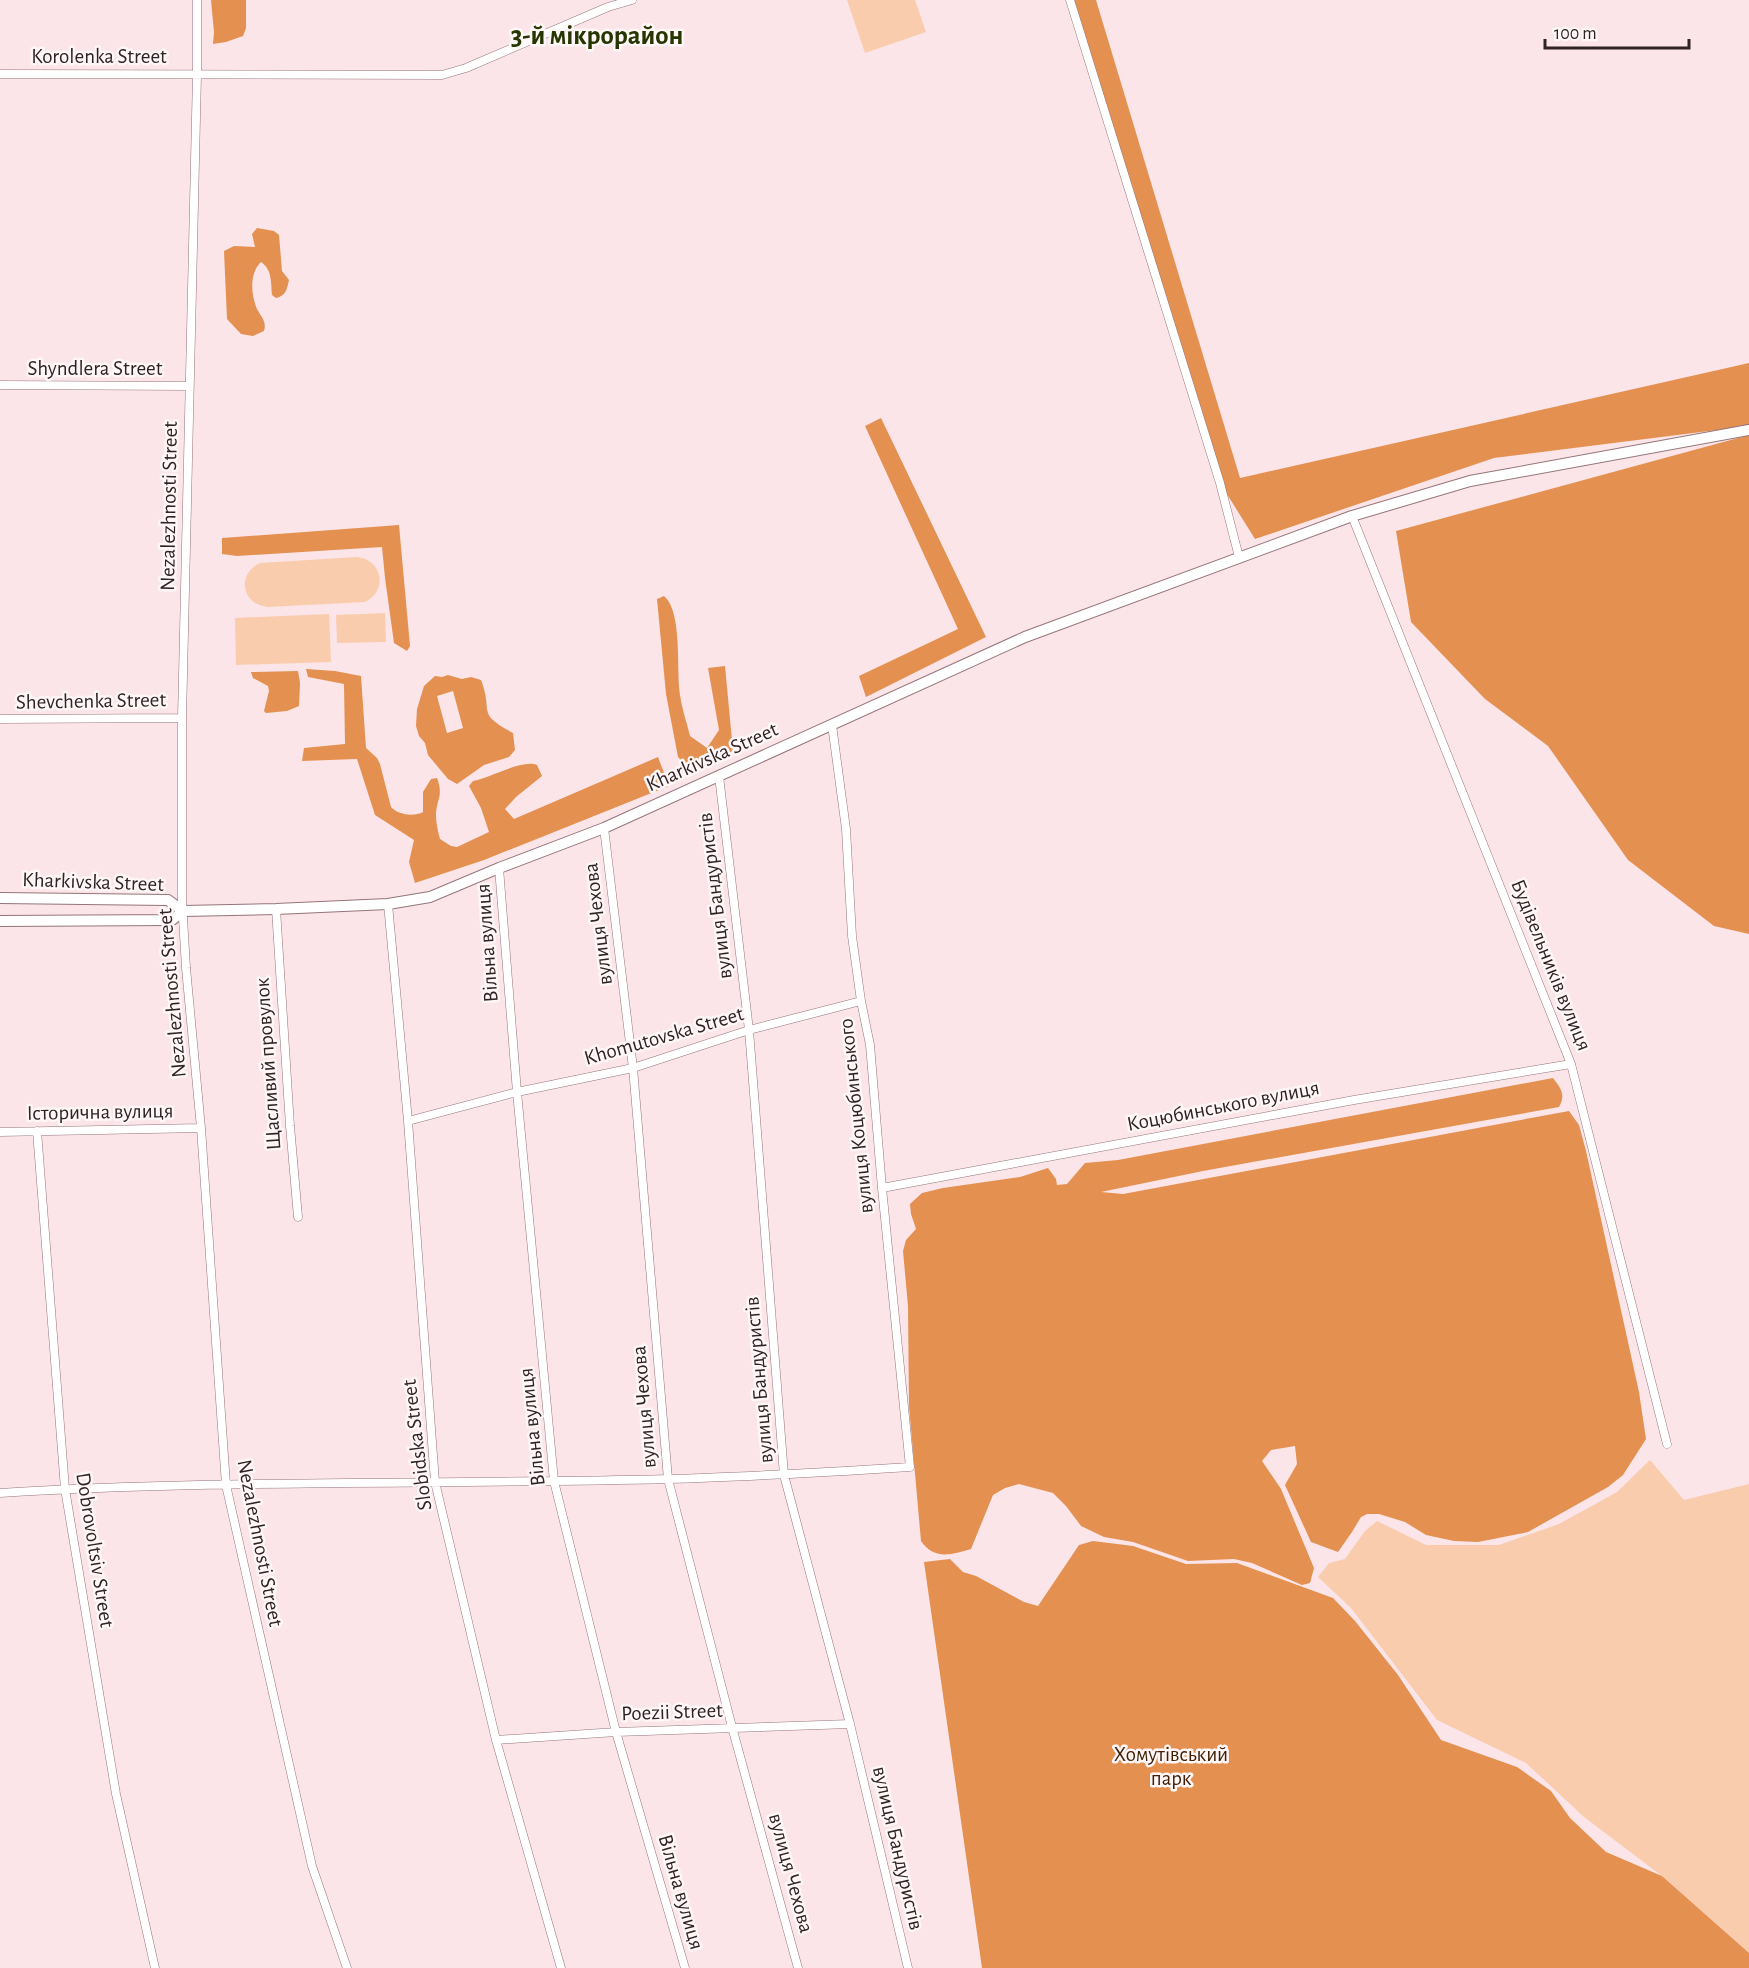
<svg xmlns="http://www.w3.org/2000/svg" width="1749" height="1968" viewBox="0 0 1749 1968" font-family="'Alegreya Sans',sans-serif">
<rect width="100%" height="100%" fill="#fbe5e8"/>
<!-- green -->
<path fill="#f9ccae" d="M847,0H915L926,32L865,53Z
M357,557C383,560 388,591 365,602L268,607C242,605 236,574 260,563Z
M385,613L386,642L337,643L336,615Z
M329,614L331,662L236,665L235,618Z
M1650,1460L1684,1500L1749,1484V1953L1662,1876L1584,1817L1526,1763L1437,1720L1351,1608L1318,1577L1329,1563L1345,1559L1365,1531L1377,1521L1426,1545H1499L1559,1524L1617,1492Z"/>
<!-- forest -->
<path fill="#e49051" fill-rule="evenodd" d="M211,0H246V28L243,36L226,42L213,44L214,32Z
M1070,0H1096L1240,478L1749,363V426L1494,458L1255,539L1220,483Z
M257,228L274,231L279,235L282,271L289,280C287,289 286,296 276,298L272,295C271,283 272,269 261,262C249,273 251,295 257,309C261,317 267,321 264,331L253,336L241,334L227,319L224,251L234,246L255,247L252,234Z
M881,418L986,637L866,697L859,676L958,629L865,426Z
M1749,435V934L1714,926L1628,860L1548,746L1485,699L1411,622L1396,531Z
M399,525L410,646L407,651L394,643L385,578L382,547L237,556L222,554V538Z
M664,596C683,612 676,671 680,695C682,709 687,723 690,736L707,748L719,730L708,668L725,666L733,751L689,769L678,757L666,694L657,599Z
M306,669L335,671L361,676L366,748L377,758L380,764L391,807C398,815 414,817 423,812V792L431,779L437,778C444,797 436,799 436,816C436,823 438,832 440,839L451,846L457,847L489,832L481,808L469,786L473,781C490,778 522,759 537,765L542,776L516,797L505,809L514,819L658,757L669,786L484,860L415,883L409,862L414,840L375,815L357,759L302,761L304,748L345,744L344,684L308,677Z
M298,671L300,683L299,706L287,711L266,713L264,711L269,691L268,686L253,678L251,672Z
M448,675L462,679L471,677L481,680C494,714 475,712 513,733L515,750L509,757L484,765L457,784L448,779L428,755L425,743L419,736L416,726L417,709L424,686L435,676L442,677ZM453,691L463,728L447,733L437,696Z
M1553,1078C1561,1089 1566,1094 1559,1107L1203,1171L1101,1192L1123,1194L1569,1111L1579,1125L1586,1151L1639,1392L1646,1439L1623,1475L1608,1487L1528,1532L1478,1542L1454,1541L1426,1535L1405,1522L1379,1514H1367L1361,1517L1352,1532L1338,1552L1311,1542L1285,1485L1297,1464L1295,1446L1271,1450L1262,1461L1281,1489L1314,1568L1310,1583L1302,1585L1252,1563L1234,1559L1188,1561L1133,1542L1104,1537L1081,1526L1066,1506L1053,1493L1019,1484L1005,1488L993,1495L971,1549C951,1555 934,1560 921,1541L909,1406L908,1306L903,1251L906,1240L916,1229L911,1214L910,1204L922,1193L943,1188L1020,1177L1048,1168L1056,1179L1057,1185L1067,1184L1085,1163L1118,1160Z
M1093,1541L1133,1546L1186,1564L1237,1563L1333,1598L1355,1621L1398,1675L1441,1740L1517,1767L1551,1791L1570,1818L1606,1852L1662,1876L1749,1953V1968H982L924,1562L950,1559L963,1572L976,1576L1024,1602L1038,1606L1079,1545Z"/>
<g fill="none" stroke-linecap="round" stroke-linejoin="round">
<!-- minor casing -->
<g stroke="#95757a" stroke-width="9">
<path id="minor" d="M197,0V75L182,718V901L186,968L201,1128L226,1485L312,1866L347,1968
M1070,0L1220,483L1239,557
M0,74L442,75L466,68L608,7L632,0
M0,385L189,386
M1352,516L1571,1064L1667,1444
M0,719L182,718
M719,776L749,1030L784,1475L850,1724L908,1968
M604,828L633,1068L668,1479L732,1727L798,1968
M499,868L517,1092L554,1481L616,1732L685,1968
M388,904L408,1121L435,1482L496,1740L561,1968
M276,909L290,1126L298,1217
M408,1121L517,1092L633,1068L749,1030L861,1001
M37,1131L65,1489L116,1794L155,1968
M0,1132L201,1128
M882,1188L1354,1100L1571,1064
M0,1493C222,1479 446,1485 668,1479C749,1477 830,1472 910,1467L882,1188L870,1045L861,1001L852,936L846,829L832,725
M496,1740L616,1732L850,1724"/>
</g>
<!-- tertiary casing -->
<g stroke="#95757a" stroke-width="12">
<path id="tertiary" d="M0,898L168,900L183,911L276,909L388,904L430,897L499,868L604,828L1025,637L1352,516L1470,481L1749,430
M0,921L172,920L183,911"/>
</g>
<!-- minor -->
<use href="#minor" stroke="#fff" stroke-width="8"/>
<!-- tertiary -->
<use href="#tertiary" stroke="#fff" stroke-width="10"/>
</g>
<g text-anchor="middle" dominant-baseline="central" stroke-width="5" stroke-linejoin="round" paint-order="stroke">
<!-- street labels -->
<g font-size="21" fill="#302325" stroke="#fef6f7">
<text x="99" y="56">Korolenka Street</text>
<text x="95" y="368">Shyndlera Street</text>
<text transform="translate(169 506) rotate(-89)">Nezalezhnosti Street</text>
<text transform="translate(91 701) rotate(-1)">Shevchenka Street</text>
<text transform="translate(712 757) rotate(-24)">Kharkivska Street</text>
<text transform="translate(93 882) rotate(2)">Kharkivska Street</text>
<text transform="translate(715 896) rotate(-97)">вулиця Бандуристів</text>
<text transform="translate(598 924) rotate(-97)">вулиця Чехова</text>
<text transform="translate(487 943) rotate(-94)">Вільна вулиця</text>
<text transform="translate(1551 965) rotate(68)">Будівельників вулиця</text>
<text transform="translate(172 993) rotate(-95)">Nezalezhnosti Street</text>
<text transform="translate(664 1036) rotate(-16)">Khomutovska Street</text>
<text transform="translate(268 1064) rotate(-94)">Щасливий провулок</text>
<text transform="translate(1223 1106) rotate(-11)">Коцюбинського вулиця</text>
<text transform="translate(100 1112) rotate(-1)">Історична вулиця</text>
<text transform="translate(856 1116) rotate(-96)">вулиця Коцюбинського</text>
<text transform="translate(759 1380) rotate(-95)">вулиця Бандуристів</text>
<text transform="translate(644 1407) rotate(-95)">вулиця Чехова</text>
<text transform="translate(532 1427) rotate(-96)">Вільна вулиця</text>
<text transform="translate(417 1445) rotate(-97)">Slobidska Street</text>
<text transform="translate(260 1543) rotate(79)">Nezalezhnosti Street</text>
<text transform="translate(95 1550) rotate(81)">Dobrovoltsiv Street</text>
<text transform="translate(672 1712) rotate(-2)">Poezii Street</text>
<text transform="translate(898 1848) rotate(77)">вулиця Бандуристів</text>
<text transform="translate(791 1873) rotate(75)">вулиця Чехова</text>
<text transform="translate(681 1892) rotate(74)">Вільна вулиця</text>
</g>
<!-- park labels -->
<g font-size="21" fill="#401f04" stroke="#fef6f7">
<text x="1171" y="1754">Хомутівський<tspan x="1171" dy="24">парк</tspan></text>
</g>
<!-- district labels -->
<g font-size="27" font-weight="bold" fill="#263600" stroke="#fef6f7">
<text x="597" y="35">3-й мікрорайон</text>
</g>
</g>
<!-- scale -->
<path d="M1545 39v9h144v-9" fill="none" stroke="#302325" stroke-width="3"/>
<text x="1554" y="39" font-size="18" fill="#302325" stroke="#fef6f7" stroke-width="4.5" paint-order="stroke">100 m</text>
</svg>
